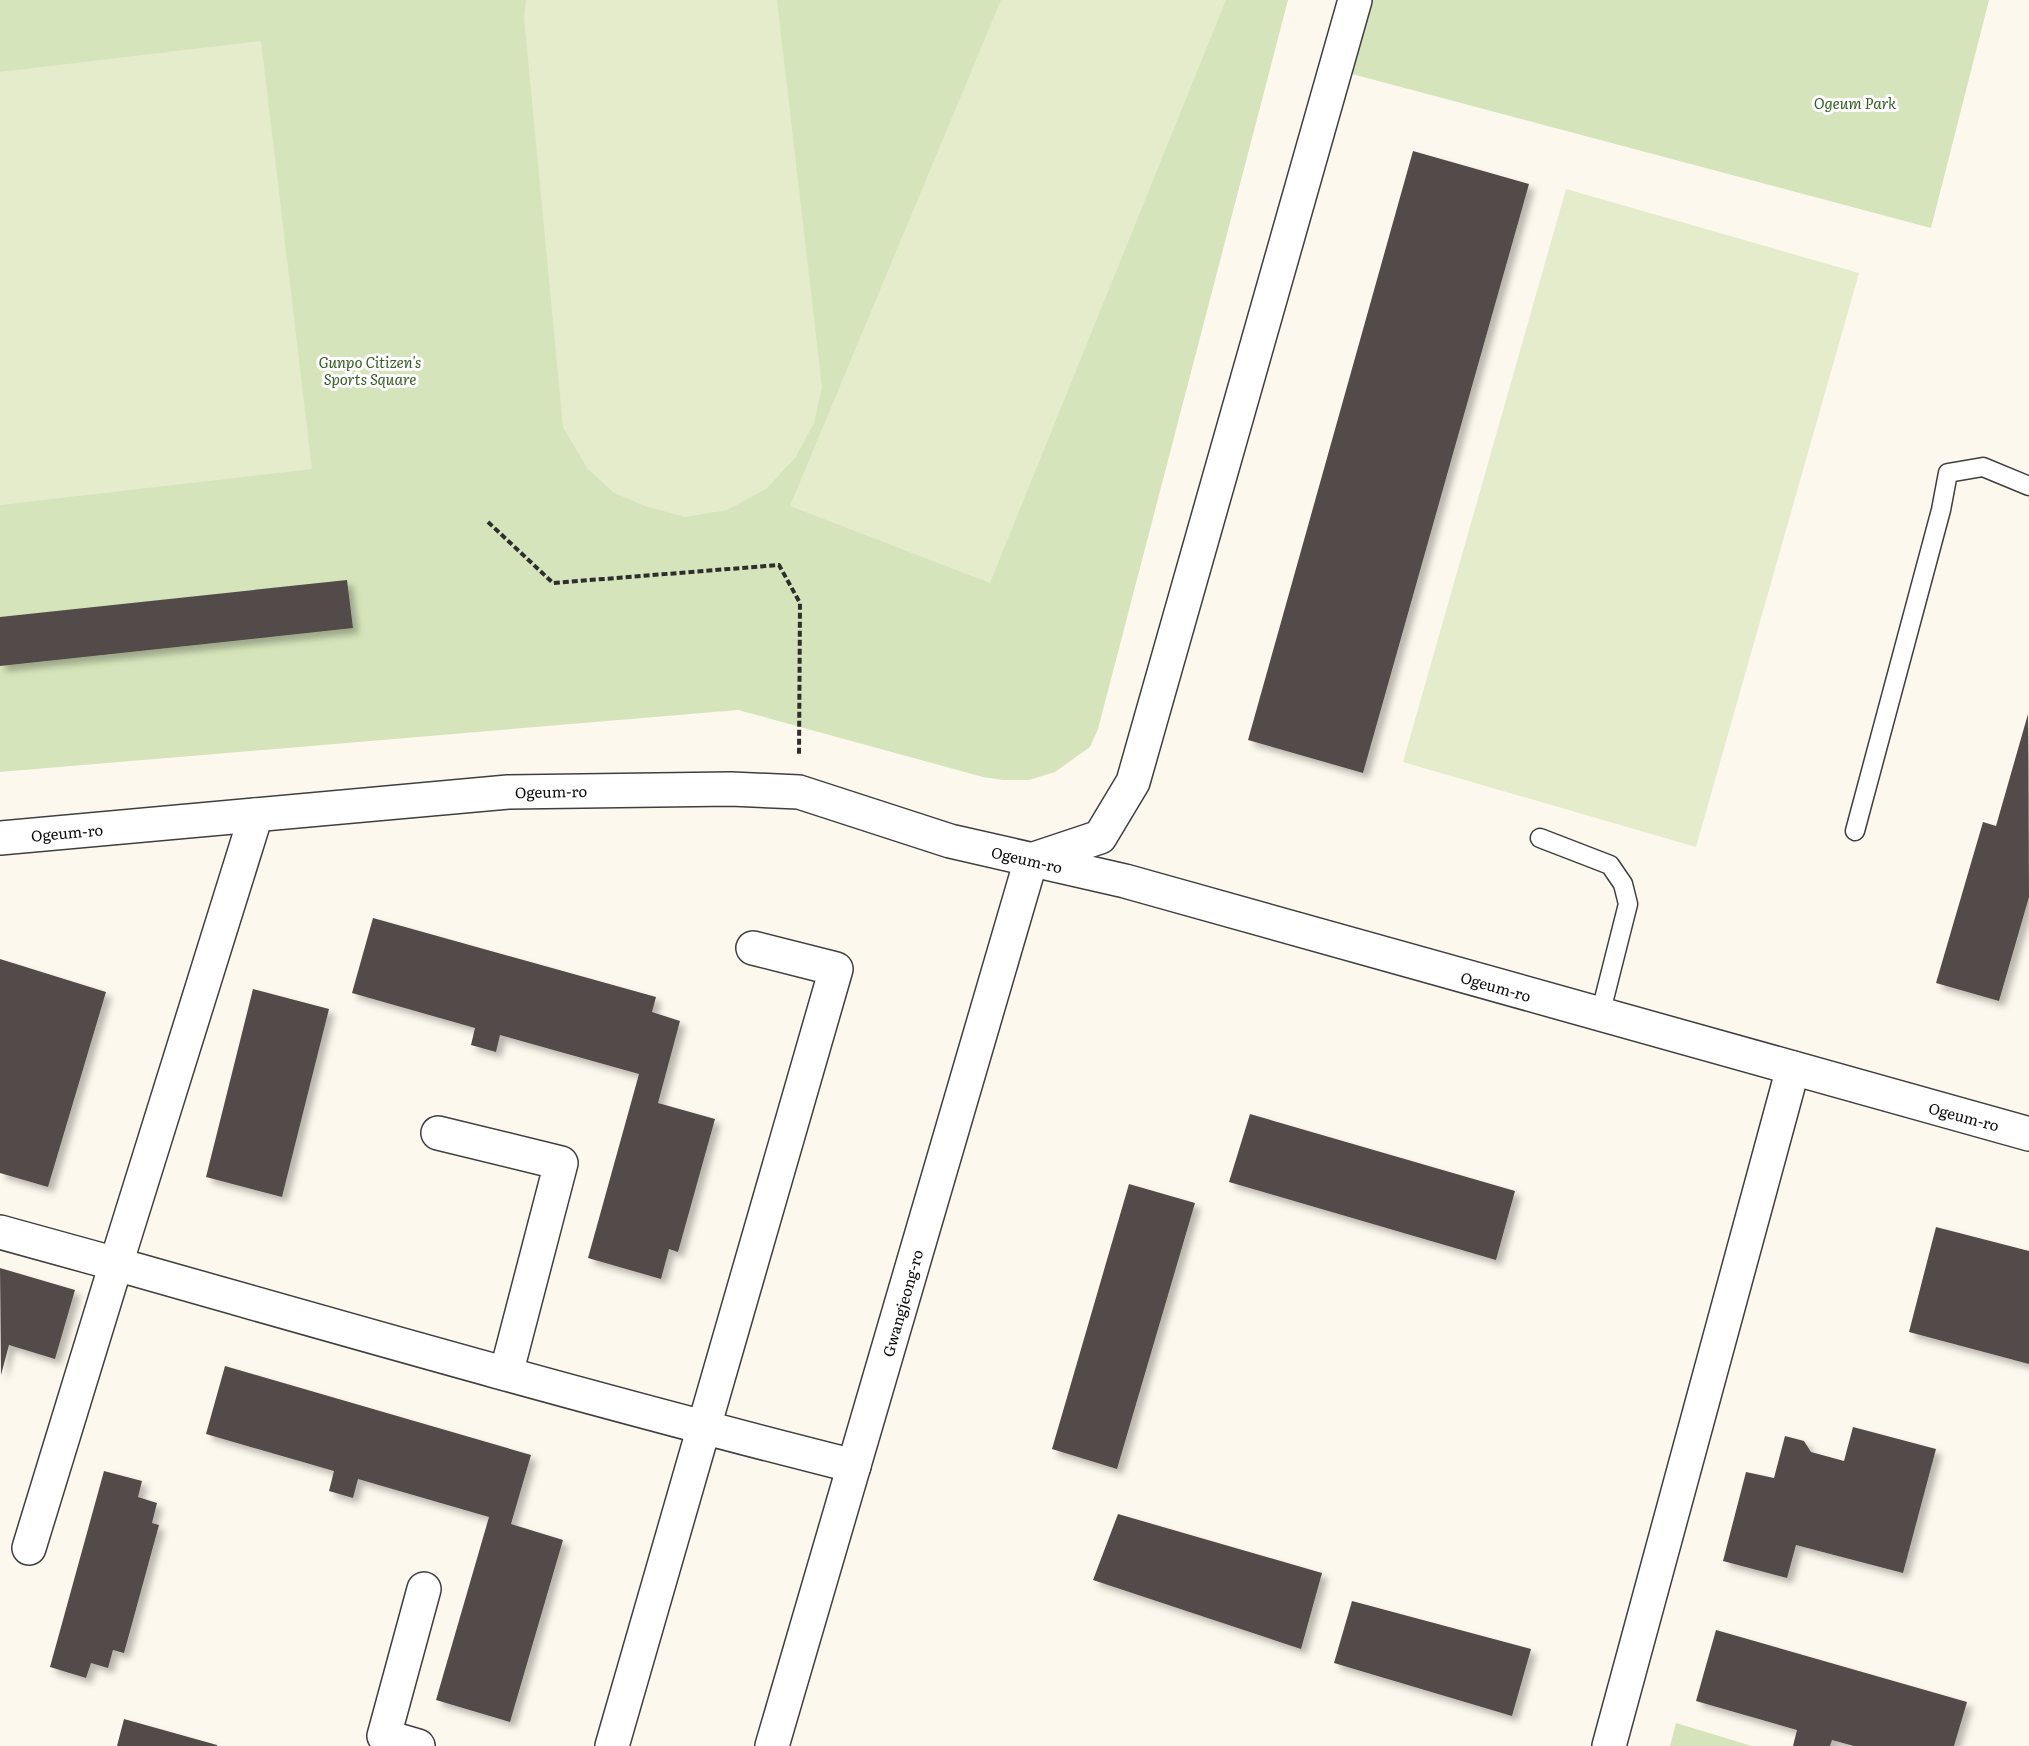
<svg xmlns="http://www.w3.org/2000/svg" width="2029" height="1746" viewBox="0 0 2029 1746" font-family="Literata,serif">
<defs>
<filter id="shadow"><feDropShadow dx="5.5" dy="5.5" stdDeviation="3" flood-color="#0004"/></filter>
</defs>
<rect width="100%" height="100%" fill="#fdf8ed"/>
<!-- green -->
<path fill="#d5e4ba" d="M0,0H1288L1098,729L1090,747L1055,772L1029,780H1003L983,777L738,710L0,772Z
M1369,0H1989L1931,228L1352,74Z
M1676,1723L1752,1746H1670Z"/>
<!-- pitch -->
<path fill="#e5eccb" d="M526,0H777L822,387L814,423L795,458L766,489L727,510L685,517L645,506L614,493L587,468L563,427L524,17Z
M1001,0H1226L990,583L790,506Z
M261,41L312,469L0,505V72Z
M1566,189L1859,273L1696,847L1403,762Z"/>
<!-- building -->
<path fill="#534c49" filter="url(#shadow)" d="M1413,151L1529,184L1363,773L1248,740Z
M347,580L353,628L0,666V617Z
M2028,714L2029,897L1999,1001L1936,983L1983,822L1996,826Z
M373,918L656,997L652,1012L680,1021L658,1103L715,1119L678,1252L669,1249L661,1279L588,1258L639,1074L500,1035L496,1052L471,1045L475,1028L352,993Z
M0,959L106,992L48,1187L0,1173Z
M253,989L329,1009L282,1197L206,1177Z
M1250,1114L1515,1191L1496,1260L1229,1182Z
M1129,1184L1195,1203L1117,1469L1052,1449Z
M1936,1227L2029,1251V1364L1909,1332Z
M0,1268L75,1290L55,1359L9,1345L1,1375Z
M225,1366L531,1455L511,1524L563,1540L510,1722L436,1700L489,1517L358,1479L353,1498L329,1491L334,1471L206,1434Z
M1853,1427L1936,1449L1903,1573L1796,1545L1787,1578L1723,1561L1746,1472L1774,1478L1785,1436L1804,1441L1811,1452L1844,1461Z
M104,1471L142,1481L138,1497L157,1503L152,1523L159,1525L124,1653L113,1650L108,1668L91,1663L86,1678L50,1667Z
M1118,1514L1322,1573L1301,1649L1093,1580Z
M1352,1601L1531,1649L1512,1716L1334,1663Z
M1716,1630L1967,1702L1954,1746H1854L1832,1740L1830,1746H1793L1797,1730L1696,1701Z
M124,1719L217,1745V1746H117Z"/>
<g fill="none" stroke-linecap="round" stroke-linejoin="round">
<!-- service casing -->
<g stroke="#3f3f3f" stroke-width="21">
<path id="service" d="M1855,831L1941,510L1948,473L1983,467L2029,486
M1540,838L1610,865L1623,884L1628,904L1600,1015"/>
</g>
<!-- minor casing -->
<g stroke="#3f3f3f" stroke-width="36">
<path id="minor" d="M256,815L116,1264C362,1334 607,1404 854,1466
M1031,860L1100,837L1133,782L1355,0
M438,1133L561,1163L506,1374
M0,1232L116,1264L29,1548
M418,1746L384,1736L424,1589
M612,1746L836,969L753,948
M1609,1746L1793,1068"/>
</g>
<!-- tertiary casing -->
<g stroke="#3f3f3f" stroke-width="36">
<path id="tertiary" d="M0,838L508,792L731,789L799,792L950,841L1125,881L2029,1134
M772,1746L1031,860"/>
</g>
<!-- path -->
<path stroke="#2e2e2e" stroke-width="4" stroke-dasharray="6 3" stroke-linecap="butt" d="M488,522L553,583L779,565L800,603L799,755"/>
<!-- service -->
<use href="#service" stroke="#fff" stroke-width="18"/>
<!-- minor -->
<use href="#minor" stroke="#fff" stroke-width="33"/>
<!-- tertiary -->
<use href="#tertiary" stroke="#fff" stroke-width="33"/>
</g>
<g text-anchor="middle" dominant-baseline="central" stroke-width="6" stroke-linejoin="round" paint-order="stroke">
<!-- park labels -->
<g font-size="15" font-style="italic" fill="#365d23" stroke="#fff">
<text x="1855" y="102">Ogeum Park</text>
<text x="370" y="361">Gunpo Citizen's<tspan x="370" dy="17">Sports Square</tspan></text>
</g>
<!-- street labels -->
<g font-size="15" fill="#0c0c0c" stroke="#fff">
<text transform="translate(551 791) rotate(-1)">Ogeum-ro</text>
<text transform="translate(67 832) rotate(-5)">Ogeum-ro</text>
<text transform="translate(1027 859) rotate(13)">Ogeum-ro</text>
<text transform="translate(1496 986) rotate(16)">Ogeum-ro</text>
<text transform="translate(1964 1116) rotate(15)">Ogeum-ro</text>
<text transform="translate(902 1303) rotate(-74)">Gwangjeong-ro</text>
</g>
</g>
</svg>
